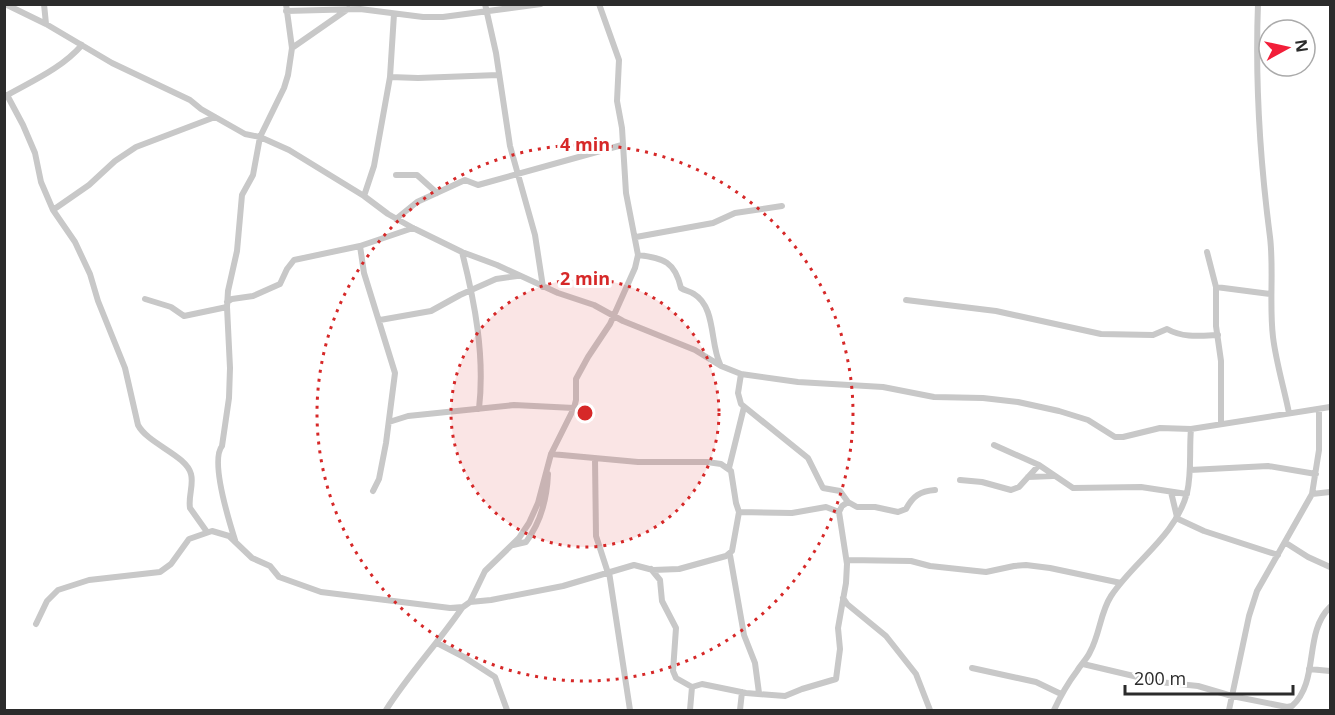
<svg xmlns="http://www.w3.org/2000/svg" width="1335" height="715" viewBox="0 0 1335 715" font-family="'Open Sans',sans-serif">
<rect width="100%" height="100%" fill="#fff"/>
<g fill="none" stroke-linecap="round" stroke-linejoin="round">
<!-- minor -->
<path stroke="#c8c8c8" stroke-width="6" d="M5,4L46,24L112,63L190,100L201,109L245,134L260,137L289,150L364,196L388,214L413,228L462,252L497,265L558,293L594,305L623,321L695,350L721,366L741,374L798,382L883,387L934,397L983,398L1018,402L1059,411L1088,420L1115,437H1123L1160,428L1191,429L1330,407
M44,4L46,24
M485,4L496,53L510,146L535,235L543,287
M1258,4C1255,82 1260,160 1270,237C1274,270 1269,304 1273,337C1276,362 1284,388 1289,413
M286,11L360,9L423,17H443L541,4
M292,48L348,9
M390,77L418,78L498,75
M7,95L23,125L35,153L41,182L53,210L75,242L90,274L98,301L125,368L138,425C148,444 186,455 191,474C194,485 188,496 190,508L207,532
M4,97C32,81 61,69 82,45
M396,175H417L437,193
M364,196L374,166L390,77L394,14
M53,210L89,185L115,161L136,147L215,117
M396,219L417,202L465,180L478,185L622,145
M636,237L713,223L735,213L782,206
M360,246L364,273L395,373L386,443L379,479L373,491
M462,252C475,303 485,356 479,409
M1207,252L1216,287V326L1221,361V424
M638,255C664,258 675,262 681,288C685,291 690,291 694,294C716,307 710,344 720,364
M1216,287L1270,294
M145,299L171,307L184,316L227,307
M906,300L996,311L1101,334L1153,335L1167,329C1183,338 1199,336 1218,335
M227,302L232,299L253,296L280,284L287,269L294,260L360,246L413,228
M380,320L431,311L460,295L496,279L517,276
M741,374L738,393L741,404L808,458L823,488L840,491L848,502L857,507H875L898,512L906,509C913,496 920,491 935,490
M389,422L408,416L514,405L574,408
M994,445L1039,465L1073,488L1141,487L1187,494
M551,454L638,462H707L721,464L731,471L736,503L739,512L792,513L826,507L839,512
M595,459L596,536L608,573
M729,468L744,407
M1190,470L1268,466L1316,474
M1028,477L1053,476
M960,480L982,482L1011,490L1019,487L1039,465
M1171,492L1177,517
M1312,494L1330,492
M1176,518L1204,531L1278,555
M235,540C229,521 210,461 222,446L229,398L230,368L227,307L228,291L237,251L242,195L253,175L260,137L284,88L288,75L292,48L286,4
M1286,543L1308,557L1330,567
M513,545L526,542C541,522 547,498 548,474
M730,555L744,635L755,663L759,693
M847,560L911,561L930,566L986,572L1014,566L1026,565L1050,568L1121,583
M651,569L660,580L662,601L676,628L673,671L676,678L692,687L690,710
M609,572L630,710
M843,598L847,604L886,636L916,674L930,710
M470,602L491,600L563,586L634,565L653,570L679,569L726,556L732,551L739,512
M36,624L47,601L58,590L89,580L160,572L171,564L189,539L212,531L229,536L252,558L270,566L279,577L321,592L450,608L463,607L470,602L485,571L519,538L529,523L538,503L551,454L574,408L576,400V379L588,357L610,324L635,268L638,255L626,193L622,128L617,101L619,60L599,4
M437,643L464,657L495,677L507,710
M1083,664L1159,682L1198,686L1232,696L1287,707L1292,706C1320,681 1303,633 1330,607
M972,668L1036,682L1061,694
M1309,669L1330,671
M692,687L702,684L746,693L785,696L802,689L836,679L840,649L838,628L846,583L847,564L839,512L842,506L848,502
M386,710C409,674 438,643 462,608
M740,710L742,692
M1054,710C1060,697 1068,683 1077,671C1081,664 1087,659 1090,652C1100,634 1100,613 1111,596C1135,560 1175,537 1187,493C1192,472 1189,450 1191,429
M1229,710L1249,616L1257,591L1312,494L1319,450V409"/>
</g>
<!-- distance rings -->
<circle cx="585" cy="413" r="134" fill="#d62828" fill-opacity=".12"/>
<g fill="none" stroke="#d62828" stroke-width="3" stroke-dasharray="3 6">
<circle cx="585" cy="413" r="134"/>
<circle cx="585" cy="413" r="268"/>
</g>
<circle cx="585" cy="413" r="9" fill="#d62828" stroke="#fff" stroke-width="3"/>
<g font-size="18" text-anchor="middle" font-weight="bold" fill="#d62828" stroke="#fff" stroke-width="6" stroke-linejoin="round" paint-order="stroke">
<text x="585" y="151">4 min</text>
<text x="585" y="285">2 min</text>
</g>
<!-- border -->
<rect width="1335" height="715" fill="none" stroke="#2b2b2b" stroke-width="12"/>
<!-- north arrow -->
<g transform="translate(1287 48) rotate(82)"><circle r="28" fill="#ffffff" stroke="#aaaaaa" stroke-width="1.5"/>
<path d="M0-4.5L10 22L0 15L-10 22Z" fill="#f21e39"/>
<text y="-9" font-size="16" font-weight="bold" text-anchor="middle" fill="#2b2b2b">N</text>
</g>
<!-- scale -->
<path d="M1125 685v9h168v-9" fill="none" stroke="#2b2b2b" stroke-width="3"/>
<text x="1134" y="685" font-size="18" fill="#2b2b2b" stroke="#ffffff" stroke-width="4.5" paint-order="stroke">200 m</text>
</svg>
